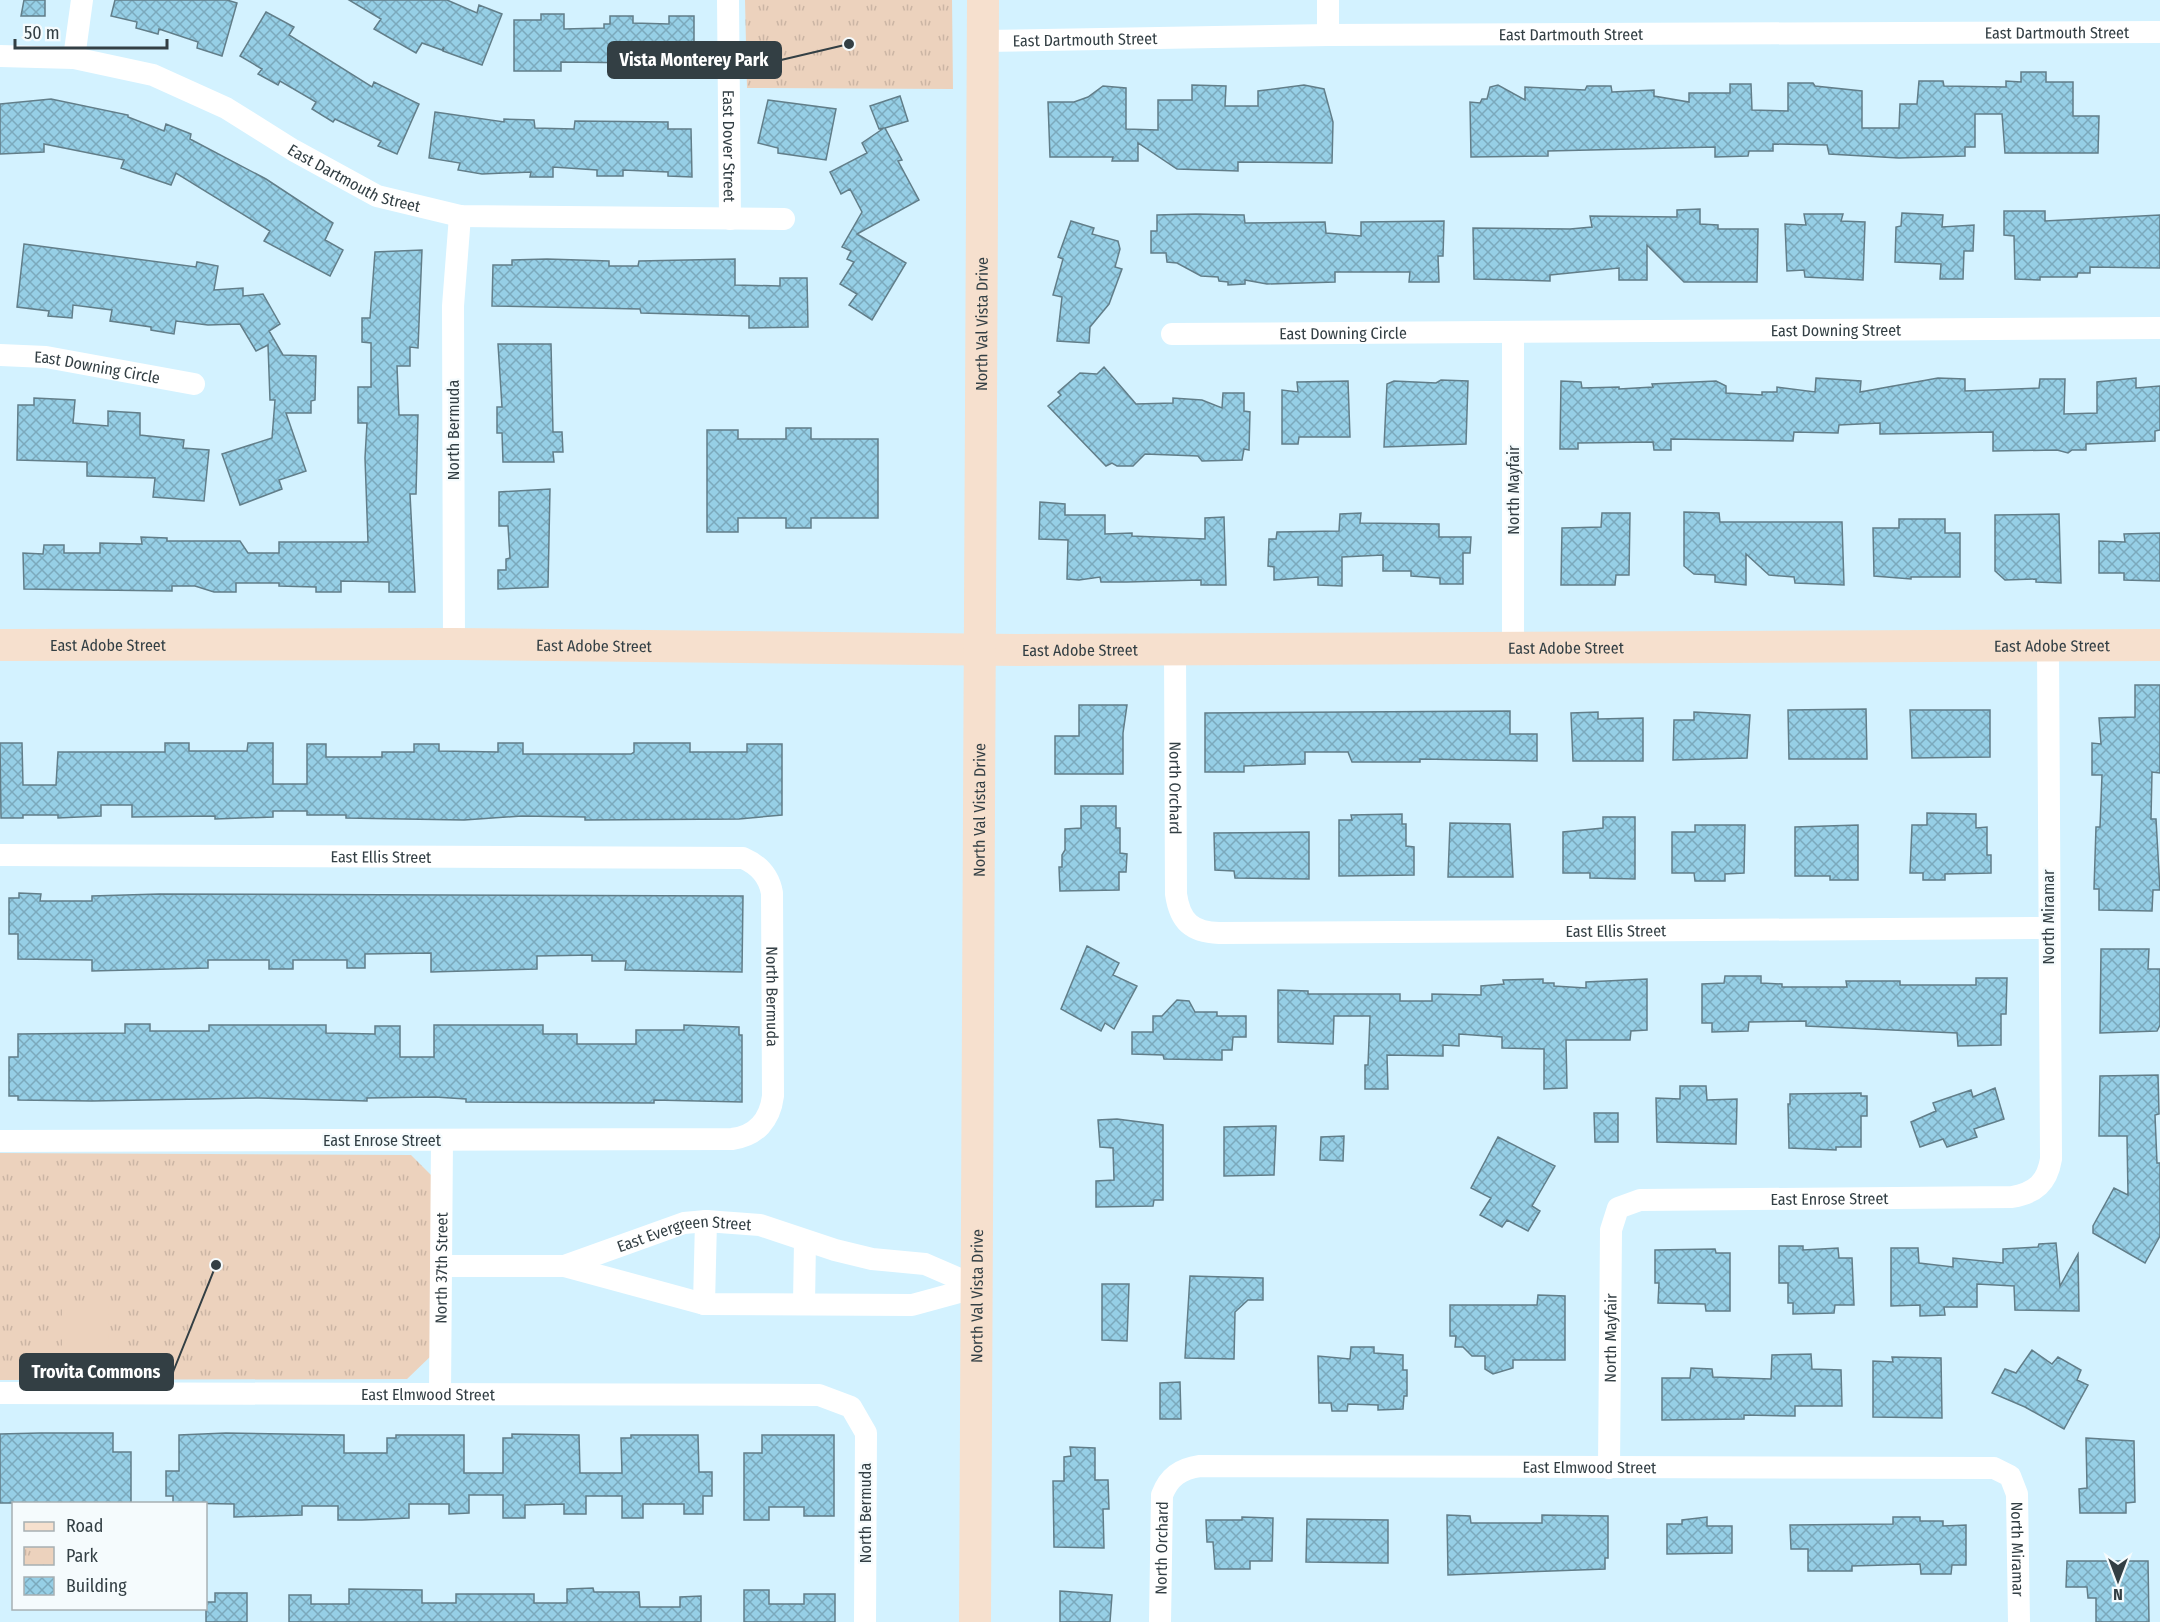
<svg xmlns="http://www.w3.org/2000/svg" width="2160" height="1622" viewBox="0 0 2160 1622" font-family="'Fira Sans Condensed',sans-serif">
<defs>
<pattern id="park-tufts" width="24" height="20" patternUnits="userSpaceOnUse" patternTransform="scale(1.5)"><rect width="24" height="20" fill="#ecd2bd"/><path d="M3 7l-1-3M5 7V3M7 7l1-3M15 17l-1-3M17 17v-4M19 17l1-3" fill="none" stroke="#cbb5a4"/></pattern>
<pattern id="building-cross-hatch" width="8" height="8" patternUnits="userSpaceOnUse" patternTransform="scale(1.5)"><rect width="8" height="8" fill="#96cfe6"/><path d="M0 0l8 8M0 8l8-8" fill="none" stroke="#7ba9bc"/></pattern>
</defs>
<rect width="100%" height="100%" fill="#d3f2ff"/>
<!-- park -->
<path fill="url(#park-tufts)" d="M745,0H952L953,89L747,88Z
M0,1153L411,1155L432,1176L433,1354L407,1379L0,1380Z"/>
<!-- pitch -->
<path fill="#ecd2bd" d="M62,1305H109L108,1349H62Z"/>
<!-- building -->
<path fill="url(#building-cross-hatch)" stroke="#627e89" stroke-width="1.5" d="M24,0H45V16H21Z
M115,0H227L237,3L222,56L197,48L198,42L159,29L158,34L136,28L137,22L111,16Z
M349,0H447L477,13L479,5L502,14L482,65L443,51L444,47L442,50L422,43L416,53L374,29L381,19Z
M266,12L294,27L289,35L372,87L374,82L419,104L397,154L378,146L381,141L335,119L333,122L312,109L316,102L280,81L278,85L258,74L262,69L240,56Z
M541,14H564V29L604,28V24H610V16H633V23L669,24V16H694V68H645V63L561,62V71H514V20H541Z
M2021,72H2046V82H2073V116H2099L2098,153H2005L2002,114H1975V147H1965V156L1899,158L1829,154L1827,145L1773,144V151H1749L1748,156L1715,157V147L1548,151V156L1471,157L1470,102L1480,103L1482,99H1487L1490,87L1498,85L1525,100V87L1585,90L1587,86H1611L1612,92L1654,90V96L1689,102V93H1730V84H1751L1752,110L1788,111V83H1813L1815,86L1862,91V128H1899L1900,104H1917L1919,81H1943L1944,86L2006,87V81L2021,82Z
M1192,85L1226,86L1225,106H1258V91L1304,85L1324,89L1333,122L1332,163L1238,162V171L1177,169L1138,143V161H1112L1113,157H1050L1048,102H1074L1088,97L1103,86L1126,88V129L1158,130V100H1192Z
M900,96L908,121L885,128L902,160L898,161L919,200L857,234L906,263L872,320L849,305L857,294L840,284L854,262L847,259L851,251L842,247L862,212L850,189L841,194L830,172L867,153L862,143L884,128L879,129L870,106Z
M51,99L128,115V117L164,131L166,124L191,134L190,139L266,179L333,223L325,240L343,250L330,276L264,241L270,231L176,173L171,185L121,168L124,160L44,144V152L0,154V104Z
M768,100L836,109L826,160L778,153V148L758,143Z
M435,112L504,122V119L534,120L535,128L574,129L575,121L668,122V129H691L692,177L668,176V172L623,170V176H597V170L553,167V177H530L531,172L482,174L458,170L460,163L429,158Z
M1700,209V224L1718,225V229H1758L1757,282H1684L1647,245V280H1619V268L1550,275V281L1474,279L1473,228L1570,229L1592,227L1590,216L1677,217V210Z
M2004,211H2045V221L2160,215V268L2090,267V273H2078L2077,277H2040V280L2015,279L2014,236L2004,235Z
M1902,213L1943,215L1942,227L1974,225L1973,251H1964L1963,279H1940L1941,264L1895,262L1896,227L1901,226Z
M1196,214L1244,215L1245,223L1325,222L1326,233L1361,236V222L1444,221L1443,256H1438L1439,282H1409L1410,272H1335V282L1267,284L1245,280V284L1228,285V282L1219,281L1218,277L1201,276L1177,263L1167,262L1166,253H1151V231H1157V215Z
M1804,214H1843L1841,221L1865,222L1863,280L1805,277L1804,270L1787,271L1785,224L1806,225Z
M1071,221L1094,228L1092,234L1118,241L1120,249L1115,267L1122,269L1109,304L1090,327L1089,343L1057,341L1062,297L1053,295L1063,259L1058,257Z
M24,244L196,267L197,262L218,266L214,290L243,288V296L263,294L280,324L269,331L283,355L316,356L315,400L311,401V413H286L306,471L279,480L282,489L240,505L222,454L272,438L275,400H270L268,345L256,351L240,324L208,325L176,321L174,334L151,330V327L110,321L112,310L73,305L72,318L48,316L49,311L17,307Z
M422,250L418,348L410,347V366H397L399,415H418L416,494H410L415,592H389V582L341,581V592H316V587L279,586V583H236V592H214L195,586H172V591L24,589L23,553L43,554L44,545H64V553H100V543L142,544L141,537L167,538V541H240L248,553H279V542H368L365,458L367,423H358V387H371V343L362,342V318H370L375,252Z
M547,259L609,261V266H638L639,261L735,259V285L780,286V278H807L808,327L749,328V316L641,313L640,309L492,306L493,265H512V260Z
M498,344H551L553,432H562L563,452H553L554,462H503L502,433H497V407H502Z
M1104,367L1136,404L1173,403V398L1202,400L1222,408L1223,393H1244V411L1250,412L1249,450L1244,449L1242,460L1202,461L1198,456L1145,454L1133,466H1117L1112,463L1106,466L1048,406L1061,395L1058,392L1080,373L1097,374Z
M1816,378L1861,381L1860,392L1938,378L1965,379V391L2039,388L2040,379H2065L2064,414L2097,413V382L2136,378V388L2160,386V430L2155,431V441L2086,444V450H2072L2068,453L2057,450L1993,451V432L1880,434V423L1839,425L1838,433L1794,432L1793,441L1671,439V450H1654L1653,442L1578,443V449H1560L1561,381L1581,382L1582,388L1619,387V389L1653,387L1652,384L1716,381L1726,386V393L1762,395V392H1777V387L1815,392Z
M1441,380L1468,381L1466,444L1384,447L1387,384L1394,381L1436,383Z
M1348,381L1350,437H1299L1298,444H1282V390L1298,392L1297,382Z
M34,398L75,400L73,423L108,426V411L140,413V435L184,440L183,448L209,450L204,501L153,497L155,478L87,476V462L17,460L18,405H34Z
M786,428H811V439H878V518H811V528H786V518H738V532H707V430H738V439H786Z
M550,489L548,587L498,589V570H506V559L510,558L508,526H499V492Z
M1040,502L1065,504V515H1105V534L1132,533V536L1205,539V518L1224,517L1226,585H1201V580L1127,582H1101L1100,577L1079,580L1067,579L1068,540L1039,539Z
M1684,512L1719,513L1720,522H1842L1844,585L1795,583L1794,577L1769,575L1746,554V585L1715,582V575L1694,574L1684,566Z
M1361,513L1360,523L1439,524V537H1471L1470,553H1463V584H1440V578L1411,576V571H1383V555L1342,557V586L1318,585V577L1274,580V567L1268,566L1269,539H1276L1277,532L1339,531L1340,514Z
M1602,513H1630L1629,575H1616L1615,585H1561L1562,528L1601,527Z
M2059,514L2061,583L2036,582V579L2005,580L1995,571V515Z
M1899,519H1945V533H1960V577H1911V579L1874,576L1873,528H1899Z
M2160,533V581L2124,580V573H2099V541L2125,542L2124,534Z
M2135,685H2160V773L2152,772L2151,819H2156L2160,890H2153L2152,911L2099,910V889H2094L2096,827H2100L2102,775H2092V743L2101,744L2099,718L2135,717Z
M1079,705H1127L1123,733V774H1055V736H1079Z
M1866,709L1867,759H1789L1788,710Z
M1910,710H1990V757L1912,758Z
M1510,711V734H1537V761L1420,759V762H1352L1348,752H1305V764L1244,766V772H1205V713Z
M1598,712V719L1643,718V761H1573L1571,713Z
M1694,712L1750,715L1747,758L1673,760L1674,720H1694Z
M0,743H22L23,785H56L58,752H165V743H189V751H247L248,743H273V784H307V744H326V757H382V752H414V744H439V751L498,752V743H523V754H631L634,752V743H690V752H747V744H782V815L739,819L585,820V817L522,816L464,820L346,818V815H307V811H273V817L215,819V816L132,817V805H101V816L58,818V815H23V818H1Z
M1081,806H1116V828H1120V853L1127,854L1126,872H1119V890L1060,891L1059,867H1062V855L1065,850V829L1081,828Z
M1927,813L1976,814V828L1987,827V855H1991V873L1945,874V880H1923V873H1910L1912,825H1927Z
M1402,814V824H1406V846L1414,847V875L1339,876V820H1352L1351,815Z
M1603,817H1635V879L1590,878V873H1563V832L1603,828Z
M1450,823L1510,824L1513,877H1448Z
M1695,825H1745L1744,873L1725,874V881H1695L1694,873H1672V832H1695Z
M1858,825V880H1830V876H1795V827Z
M1309,832V879L1235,878L1234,871L1215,870L1214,833Z
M19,893L41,894L40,901H92V896L159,894L743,896L742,972L625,970L626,961H592V955L537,956V969L431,972V953L365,954V968H347V960H293V969H269V960H208V968L92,971V960L18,959V934H9V898H19Z
M1087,946L1119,963L1113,975L1137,986L1114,1029L1105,1023L1101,1031L1061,1009Z
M2101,949H2149L2148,969H2160V1025L2157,1031L2100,1033Z
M1725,976H1761V983L1782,984V987H1847L1846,981H1900V985H1976V978H2007L2006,1014H2001V1045L1958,1046L1957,1033L1806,1026V1021L1749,1022L1748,1031L1712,1032V1023H1702V984L1724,983Z
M1543,979V983H1554V986L1586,988V982L1647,979V1030L1631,1031L1630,1040H1566L1567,1088L1544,1089V1049L1502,1048V1037L1459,1034V1046L1443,1045V1056L1387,1055L1388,1089H1365V1065H1368L1370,1016H1334L1333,1044L1278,1042V990L1308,991V994H1400V1001H1432V994L1481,995V986L1504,984L1503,980Z
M1177,1000L1189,1001L1195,1012H1217V1016H1246V1037H1233L1232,1050H1222V1060L1164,1059L1163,1055L1132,1054V1032H1153V1016H1162Z
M125,1024H150V1031H209V1025H326V1033L375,1034V1026H400V1057H434V1025H543V1034H577V1044H636V1030H684V1025L739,1027V1035H742V1102L654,1100V1103L466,1102V1099L435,1097L367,1098V1101L259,1098L92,1101L18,1100V1096H9V1057H18V1034L125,1033Z
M2158,1075L2159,1114L2155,1115L2157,1163H2160V1236L2145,1263L2093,1233V1226L2114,1188L2128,1195L2127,1136H2099L2100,1076Z
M1680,1086H1706L1707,1100L1737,1099L1736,1144L1657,1142L1656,1098L1680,1099Z
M1995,1088L2004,1119L1974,1129L1977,1137L1947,1147L1943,1139L1920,1147L1911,1122L1936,1111L1933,1103L1971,1090L1973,1097Z
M1861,1093V1096H1867V1116H1861V1147H1836V1150L1789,1148L1788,1104H1790V1094Z
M1594,1113H1618V1142H1595Z
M1117,1119L1163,1125V1200H1154L1153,1206L1096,1207V1181L1114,1180L1113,1148L1100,1147L1098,1120Z
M1276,1126L1274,1175L1224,1176V1127Z
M1344,1136L1343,1161L1320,1160L1321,1137Z
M1498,1137L1555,1166L1532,1206L1540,1211L1528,1231L1507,1220L1502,1227L1480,1215L1491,1198L1471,1188Z
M2056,1243L2060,1286L2078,1254L2079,1311L2015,1310L2014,1286L1977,1284V1307H1944L1945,1315L1920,1316V1305L1891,1306V1248H1918L1919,1263L1953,1267V1258L2003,1263V1249L2038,1247L2039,1244Z
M1779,1246H1803V1250L1838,1248L1839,1258H1852L1854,1305H1835L1834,1313L1793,1314V1303H1788V1283H1779Z
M1715,1249L1716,1253H1730V1311H1706L1705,1304L1658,1303L1659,1283H1655V1250Z
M1190,1276L1263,1278V1300H1248L1235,1312L1234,1359L1185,1358Z
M1102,1284H1129L1127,1341L1102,1340Z
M1538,1295L1565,1296V1360H1513V1368L1493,1374L1485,1369V1356H1472L1463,1347H1455L1456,1336H1450V1305H1537Z
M1351,1347H1374V1353L1403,1355V1370H1407V1396H1404L1403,1409L1378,1410V1405L1348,1404L1347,1411H1332L1331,1403H1319L1318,1356L1350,1359Z
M2032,1350L2052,1364L2058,1357L2081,1370L2077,1380L2088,1385L2064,1429L2025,1407L1992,1393L2005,1369L2016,1373Z
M1811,1354L1812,1369L1841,1370L1842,1406H1795V1416L1744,1415V1419L1662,1420V1378H1690L1691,1368L1712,1369L1713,1377L1771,1379L1772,1355Z
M1892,1357L1941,1358L1942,1418L1873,1417V1361L1893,1362Z
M1180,1382L1181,1419H1160V1383Z
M40,1433H113V1452H131V1503H0V1434Z
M226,1433L344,1435V1453H387V1438H396V1435H464V1473H503V1438H512V1434L579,1435L580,1473H622L621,1438H631V1435H698L699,1472H712V1496H703V1514H684V1504H643V1518H622V1496H586V1514H564V1504L525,1505V1518H503V1495H469V1513L449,1514V1504H409V1518L362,1520H338V1506H302V1515L234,1517V1504L173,1503V1496H166V1471H179V1435Z
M762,1435H834V1516H804V1507H769V1520H744V1453H762Z
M2086,1438L2134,1441L2135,1502L2126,1503V1513H2080L2079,1489L2087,1488Z
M1070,1447L1095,1448V1480H1108L1109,1509H1103L1104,1548L1054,1547L1053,1481H1064V1457L1071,1456Z
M1447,1515L1470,1516L1471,1523H1542V1515L1608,1516V1558H1605V1569L1448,1575Z
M1242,1517L1273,1518L1272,1561H1250V1569H1215L1213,1542H1207L1206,1520H1242Z
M1707,1517V1526H1732V1553L1667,1554V1524H1682V1520Z
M1893,1517H1920V1521H1943V1526L1966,1525V1565H1952L1951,1574H1921L1920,1564L1852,1566V1571H1808V1549H1791L1790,1525L1893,1524Z
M1307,1519L1388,1520V1563L1306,1562Z
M2067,1561H2148L2149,1622H2096V1598H2088L2087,1587H2066Z
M593,1588L594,1592H639L640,1607H680V1597L701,1596V1622H289V1595H311V1604H349V1589L422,1590V1603H456V1594H534V1603H567V1589Z
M744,1590H769V1604H804V1594H835V1622H744Z
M1060,1591L1112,1595L1110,1622H1060Z
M215,1593H247V1622H206V1602H215Z"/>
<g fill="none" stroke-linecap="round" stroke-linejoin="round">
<!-- street -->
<g stroke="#fff" stroke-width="22">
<path id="s1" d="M728,0L730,219"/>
<path d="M1328,35V0"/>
<path id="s2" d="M983,41L1328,35L2160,32"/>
<path id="s3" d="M0,56L74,58L153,75L226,108L293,150L377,196L460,216L784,219"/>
<path d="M74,58L82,0"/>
<path id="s4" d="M1172,334L2160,328"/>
<path id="s5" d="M0,355L46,357L194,384"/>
<path d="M454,644L453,306L460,216"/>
<path d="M1513,648V332"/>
<path id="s6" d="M1175,650L1176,894C1180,922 1192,932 1219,933L2048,928"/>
<path id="s7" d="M0,855L743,858C759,865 769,876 772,893L773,1096C770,1120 756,1136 732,1139L0,1141"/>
<path d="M441,1266H564L704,1304L912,1305L978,1287"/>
<path id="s8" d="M564,1266L684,1223L706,1221L760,1225L835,1250L872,1259L925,1264L978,1287"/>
<path d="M704,1304L706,1221"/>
<path d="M804,1304L805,1241"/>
<path id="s9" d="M0,1393L819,1395L851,1407L866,1433L865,1622"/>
<path id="s10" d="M440,1394L442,1140"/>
<path id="s11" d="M1609,1468L1611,1230L1618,1208L1640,1200L2012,1197C2035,1193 2047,1183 2051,1159L2048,645"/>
<path id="s12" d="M1160,1622L1162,1495C1169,1477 1180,1469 1200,1466L1994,1468L2010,1476L2017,1494L2019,1622"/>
</g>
<!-- secondary -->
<g stroke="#f6e0ce" stroke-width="32">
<path id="s13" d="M0,645L454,644L1019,650L2160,645"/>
<path id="s14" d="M975,1622L983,0"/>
</g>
</g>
<g text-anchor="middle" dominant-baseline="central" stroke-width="4.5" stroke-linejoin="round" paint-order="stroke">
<!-- street labels -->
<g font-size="16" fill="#333f44" stroke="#f5fbfd">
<text stroke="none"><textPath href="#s2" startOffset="1074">East Dartmouth Street</textPath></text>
<text stroke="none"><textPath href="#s2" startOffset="588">East Dartmouth Street</textPath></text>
<text stroke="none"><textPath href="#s2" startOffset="102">East Dartmouth Street</textPath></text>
<text stroke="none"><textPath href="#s1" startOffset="146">East Dover Street</textPath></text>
<text stroke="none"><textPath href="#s3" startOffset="382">East Dartmouth Street</textPath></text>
<text stroke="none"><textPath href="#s14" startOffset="1298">North Val Vista Drive</textPath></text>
<text stroke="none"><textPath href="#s4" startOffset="664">East Downing Street</textPath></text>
<text stroke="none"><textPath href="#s4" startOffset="171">East Downing Circle</textPath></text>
<text stroke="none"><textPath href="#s5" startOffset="98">East Downing Circle</textPath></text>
<text transform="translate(453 430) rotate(-90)">North Bermuda</text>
<text transform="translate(1513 490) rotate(-90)">North Mayfair</text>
<text stroke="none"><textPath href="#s13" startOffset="108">East Adobe Street</textPath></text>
<text stroke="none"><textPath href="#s13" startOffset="594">East Adobe Street</textPath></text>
<text stroke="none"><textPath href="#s13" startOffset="2052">East Adobe Street</textPath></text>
<text stroke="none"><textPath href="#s13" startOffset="1566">East Adobe Street</textPath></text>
<text stroke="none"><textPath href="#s13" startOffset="1080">East Adobe Street</textPath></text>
<text stroke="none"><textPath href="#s6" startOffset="138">North Orchard</textPath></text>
<text stroke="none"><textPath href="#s14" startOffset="812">North Val Vista Drive</textPath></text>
<text stroke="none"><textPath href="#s7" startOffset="381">East Ellis Street</textPath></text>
<text transform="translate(2048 917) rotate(-90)">North Miramar</text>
<text stroke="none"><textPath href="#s6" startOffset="706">East Ellis Street</textPath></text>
<text stroke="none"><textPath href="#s7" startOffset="894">North Bermuda</textPath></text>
<text x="382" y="1140">East Enrose Street</text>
<text stroke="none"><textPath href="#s11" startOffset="474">East Enrose Street</textPath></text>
<text stroke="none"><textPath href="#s8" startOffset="126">East Evergreen Street</textPath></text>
<text stroke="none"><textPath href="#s10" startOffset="126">North 37th Street</textPath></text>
<text stroke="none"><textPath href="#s14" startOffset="326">North Val Vista Drive</textPath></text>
<text stroke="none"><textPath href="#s11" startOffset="130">North Mayfair</textPath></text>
<text stroke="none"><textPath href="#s9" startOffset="428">East Elmwood Street</textPath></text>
<text stroke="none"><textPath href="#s12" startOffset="567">East Elmwood Street</textPath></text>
<text transform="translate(865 1513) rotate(-90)">North Bermuda</text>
<text stroke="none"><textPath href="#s12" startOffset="1064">North Miramar</textPath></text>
<text stroke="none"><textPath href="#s12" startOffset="74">North Orchard</textPath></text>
</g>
</g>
<!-- callouts -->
<path fill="none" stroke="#333f44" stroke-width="2" d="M849 44L781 60M216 1265L173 1372"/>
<g fill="#333f44" stroke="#f5fbfd" stroke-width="2">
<circle cx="849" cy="44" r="6"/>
<circle cx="216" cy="1265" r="6"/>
</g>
<g fill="#333f44" stroke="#333f44" stroke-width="2">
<rect x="608" y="42" width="173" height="36" rx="6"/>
<rect x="20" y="1354" width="153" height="36" rx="6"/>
</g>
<g font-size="18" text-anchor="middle" font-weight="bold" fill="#fff">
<text x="694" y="66">Vista Monterey Park</text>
<text x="96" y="1378">Trovita Commons</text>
</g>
<!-- legend -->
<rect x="12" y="1502" width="195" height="108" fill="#f5fbfd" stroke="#a7b0b3" stroke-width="1.5"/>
<rect x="24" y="1522" width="30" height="9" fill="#f6e0ce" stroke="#a7b0b3" stroke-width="1.5"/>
<text x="66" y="1532" font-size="18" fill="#333f44">Road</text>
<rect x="24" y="1547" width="30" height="18" fill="url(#park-tufts)" stroke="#a7b0b3" stroke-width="1.5"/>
<text x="66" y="1562" font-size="18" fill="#333f44">Park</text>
<rect x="24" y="1577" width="30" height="18" fill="url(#building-cross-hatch)" stroke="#a7b0b3" stroke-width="1.5"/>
<text x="66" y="1592" font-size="18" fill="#333f44">Building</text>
<!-- north arrow -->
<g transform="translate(2118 1580) rotate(180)" stroke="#f5fbfd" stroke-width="4.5" paint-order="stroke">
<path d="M0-4.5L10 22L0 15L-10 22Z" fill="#333f44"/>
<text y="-9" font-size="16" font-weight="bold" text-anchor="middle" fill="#333f44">N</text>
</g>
<!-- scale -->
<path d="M15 39v9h152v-9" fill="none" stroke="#333f44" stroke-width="3"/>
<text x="24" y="39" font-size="18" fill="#333f44" stroke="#f5fbfd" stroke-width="4.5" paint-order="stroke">50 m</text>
</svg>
